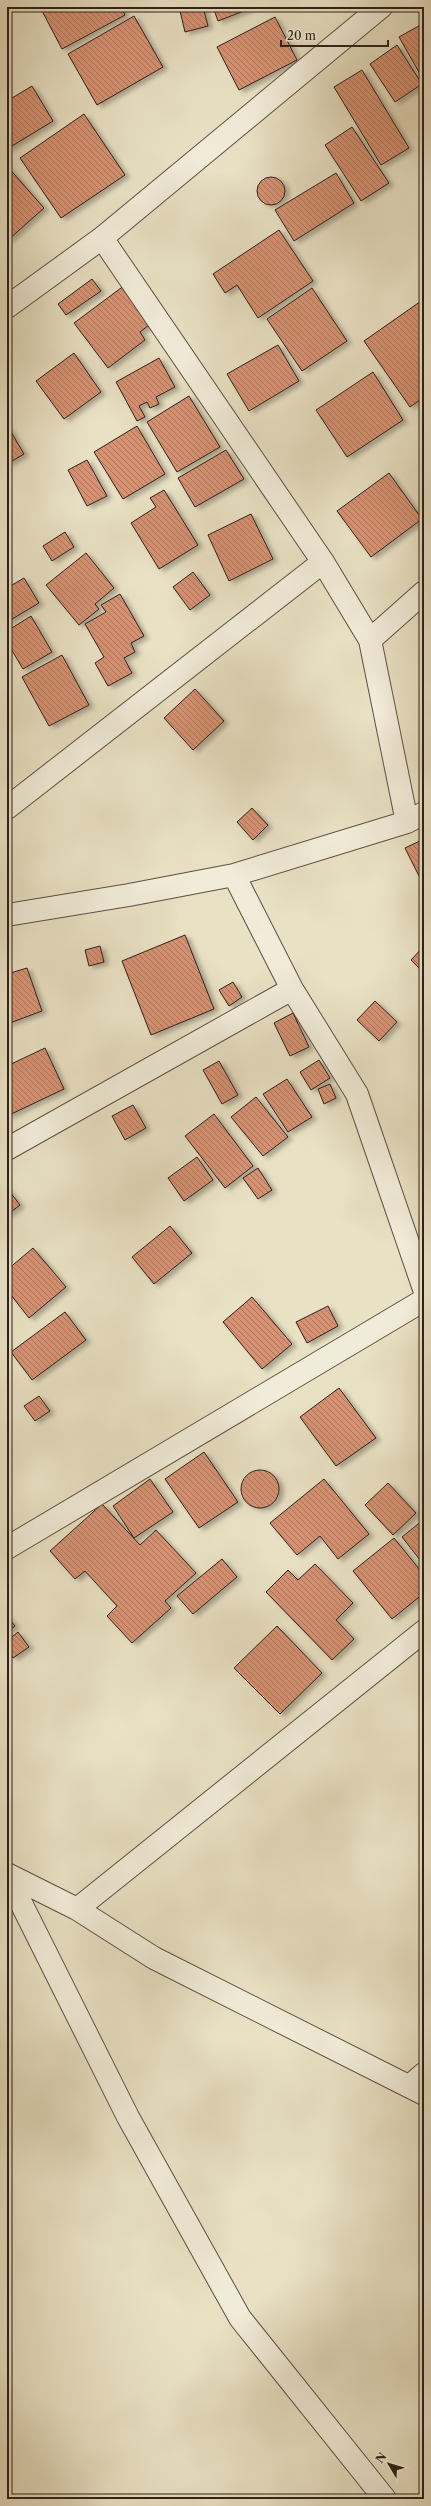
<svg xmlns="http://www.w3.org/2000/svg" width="431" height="2506" viewBox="0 0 431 2506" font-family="'Libre Caslon Text',serif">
<defs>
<pattern id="building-back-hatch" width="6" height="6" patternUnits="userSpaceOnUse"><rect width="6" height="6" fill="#d69273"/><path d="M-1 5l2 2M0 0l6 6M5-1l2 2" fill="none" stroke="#ae775d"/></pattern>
<filter id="shadow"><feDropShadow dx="4.5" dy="2.5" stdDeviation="2" flood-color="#0004"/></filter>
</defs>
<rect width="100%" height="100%" fill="#e9e1c4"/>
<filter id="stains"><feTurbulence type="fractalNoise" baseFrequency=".005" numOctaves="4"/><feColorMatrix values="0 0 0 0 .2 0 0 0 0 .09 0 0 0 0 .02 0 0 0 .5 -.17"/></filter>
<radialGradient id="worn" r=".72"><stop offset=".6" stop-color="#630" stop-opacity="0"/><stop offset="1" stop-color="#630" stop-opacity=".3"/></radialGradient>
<!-- building -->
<path fill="url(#building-back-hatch)" stroke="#2d2018" filter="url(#shadow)" d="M40,7H121L125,15L62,49Z
M195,7H203L208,26L185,32L180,11Z
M213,7H254L218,21Z
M134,16L163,67L97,105L68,54Z
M275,17L297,60L239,90L217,47Z
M424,23V81L399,37Z
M397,45L422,84L395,102L370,64Z
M362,70L409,148L381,165L334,87Z
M32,86L53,121L7,149V101Z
M84,114L125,175L61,218L20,158Z
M352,127L389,183L361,201L325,145Z
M7,166L44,208L8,240L7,239Z
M336,173L354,203L294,241L275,210Z
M257 191a14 14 0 1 1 28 0a14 14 0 1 1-28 0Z
M279,230L313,281L258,318L237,285L225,293L213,274Z
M92,279L101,291L66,315L58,304Z
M125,285L153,322L140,332L145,340L108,368L74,323Z
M312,288L347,341L302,371L267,319Z
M424,299V397L410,407L364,341Z
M278,345L299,381L249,411L227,374Z
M74,353L101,392L64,419L36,381Z
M159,358L175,387L156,397L159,404L150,408L147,402L139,406L145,417L137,421L116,382Z
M373,372L403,420L347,457L316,410Z
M189,396L220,447L177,472L147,422Z
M7,425L24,454L7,464Z
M137,426L165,474L123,499L94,452Z
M226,450L244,479L195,507L178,478Z
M87,460L107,496L87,506L68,470Z
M389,473L422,519L371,557L337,511Z
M164,490L198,545L159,569L131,523L156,507L150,498Z
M251,514L273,559L229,581L208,535Z
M65,532L74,547L52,561L43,546Z
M86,553L114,588L95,604L99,609L79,625L46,585Z
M193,572L210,595L190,610L173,587Z
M24,578L39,603L7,622V588Z
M120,594L144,636L131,643L135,652L124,658L132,673L108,686L95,663L104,657L85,624L106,612L101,605Z
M31,616L52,652L23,669L7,642V631Z
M62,655L89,705L49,726L22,677Z
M195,689L224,721L193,750L164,718Z
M252,808L268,825L253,840L237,822Z
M424,839V873L419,876L405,848Z
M185,935L214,1009L151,1035L122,961Z
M100,946L104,962L89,966L85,950Z
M424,946V973L411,960Z
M27,968L42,1011L7,1024V974Z
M233,982L242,997L229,1006L219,990Z
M375,1001L397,1022L379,1041L357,1020Z
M293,1013L309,1047L290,1056L274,1023Z
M45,1048L64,1089L7,1116V1066Z
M319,1060L330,1078L311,1090L300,1072Z
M219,1061L238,1095L222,1104L203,1070Z
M287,1079L312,1117L288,1132L263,1094Z
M330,1084L336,1098L324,1104L318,1089Z
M256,1097L288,1137L263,1156L231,1117Z
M133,1105L146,1128L125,1140L112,1116Z
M214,1114L253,1166L225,1188L185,1136Z
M197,1157L213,1180L184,1201L168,1178Z
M258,1168L272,1190L258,1199L243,1178Z
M7,1188L20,1205L7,1215Z
M170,1226L192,1253L154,1284L132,1257Z
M33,1248L66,1287L29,1318L7,1290V1270Z
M252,1297L292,1344L262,1369L223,1322Z
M328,1306L338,1326L307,1343L296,1322Z
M65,1312L86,1340L32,1380L11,1352Z
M339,1388L376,1438L336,1466L300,1417Z
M39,1396L50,1411L35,1421L24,1406Z
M204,1452L238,1502L199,1528L165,1479Z
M241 1489a19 19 0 1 1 38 0a19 19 0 1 1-38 0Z
M150,1479L173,1512L134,1538L113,1506Z
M324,1479L369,1534L338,1559L320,1536L297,1555L270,1523Z
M388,1483L416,1513L393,1535L365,1505Z
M102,1504L140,1545L156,1530L196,1573L165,1601L171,1608L132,1643L107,1616L117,1606L85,1571L75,1579L50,1551Z
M424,1519V1565L402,1537Z
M394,1538L424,1575V1593L392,1619L353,1571Z
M222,1559L237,1577L193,1614L177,1596Z
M315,1564L353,1603L336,1620L354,1639L332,1660L266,1592L288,1570L298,1580Z
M7,1616L15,1626L7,1632Z
M277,1626L322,1673L280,1714L234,1668Z
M18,1632L29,1647L13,1658L7,1650V1641Z"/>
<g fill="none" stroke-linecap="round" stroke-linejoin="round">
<!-- lane casing -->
<g stroke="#5c5043" stroke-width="23">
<path id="lane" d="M409,2086L424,2073"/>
</g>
<!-- street casing -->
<g stroke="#5c5043" stroke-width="24">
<path id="street" d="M102,238L323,562L370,640L407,822
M7,307L102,238L381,7
M370,640L424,592
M7,808L323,562
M234,875L292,989L357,1094L424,1289
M7,915L129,895L234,875L407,822L424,813
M7,1149L292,989
M7,1548L424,1300
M7,1874L77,1909L154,1958L424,2094
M7,1875L128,2117L240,2318L385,2499
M77,1909L424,1631"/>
</g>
<!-- lane -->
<use href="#lane" stroke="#f1ecd9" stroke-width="21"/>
<!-- street -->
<use href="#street" stroke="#f1ecd9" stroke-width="22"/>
</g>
<!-- margin -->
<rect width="431" height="2506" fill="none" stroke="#e9e1c4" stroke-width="24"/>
<rect x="8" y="8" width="415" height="2490" fill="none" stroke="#2d2018" stroke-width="2"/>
<rect x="12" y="12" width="407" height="2482" fill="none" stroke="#2d2018"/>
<!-- north arrow -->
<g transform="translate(389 2464) rotate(308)" stroke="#f1ecd9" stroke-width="3" paint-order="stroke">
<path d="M0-3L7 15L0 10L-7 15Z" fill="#2d2018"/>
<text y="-6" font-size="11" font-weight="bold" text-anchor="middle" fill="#2d2018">N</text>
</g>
<!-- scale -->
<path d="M281 40v6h107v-6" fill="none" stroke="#2d2018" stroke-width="2"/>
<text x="287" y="40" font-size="12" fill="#2d2018" stroke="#f1ecd9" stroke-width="3" paint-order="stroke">20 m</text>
<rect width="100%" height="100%" filter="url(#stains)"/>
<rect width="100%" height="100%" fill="url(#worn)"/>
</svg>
